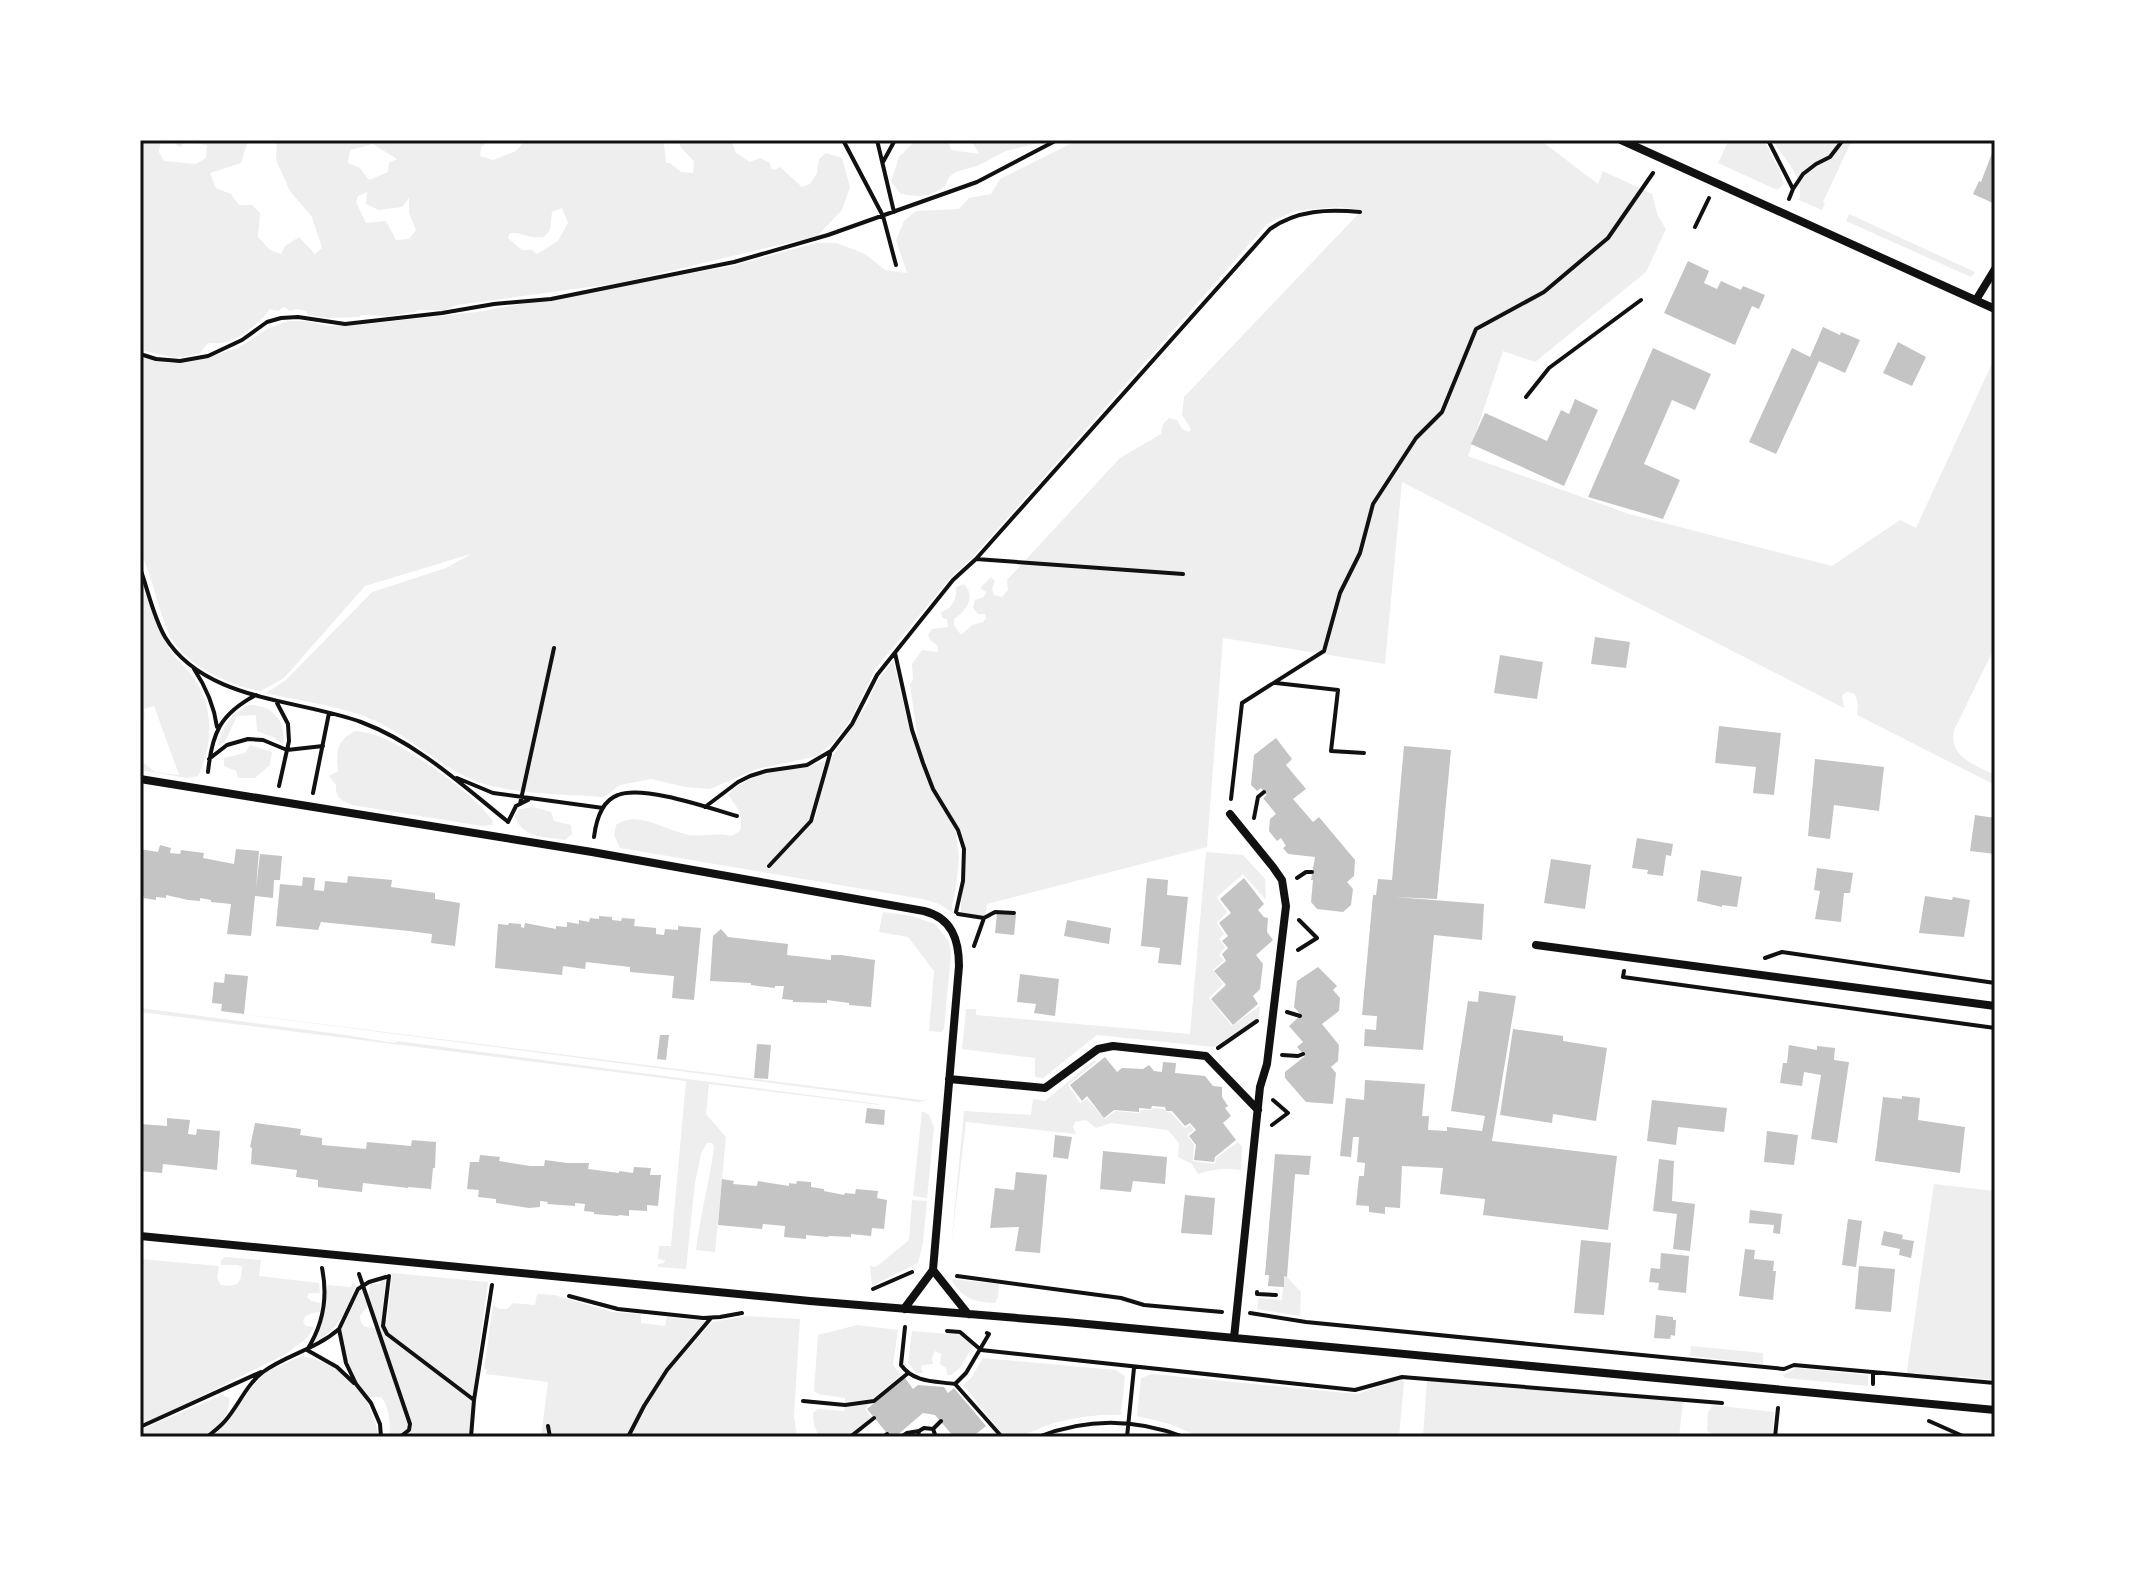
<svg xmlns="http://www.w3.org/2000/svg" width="2135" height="1577" viewBox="0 0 2135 1577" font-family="'PT Sans',sans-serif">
<rect width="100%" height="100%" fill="#fff"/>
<!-- green -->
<path fill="#eee" fill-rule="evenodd" d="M140,140H161L159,152L164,161L196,164L206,158L207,145L184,141L181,147L176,145L177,140H248L241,163L210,173L216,188L231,194L239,205H252L260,213L258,237L270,250L281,254L285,246L299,237L315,254L322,248L312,217L290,191L276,160L277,140H490L481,147L480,156L493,160L516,151L525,140H666L664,144L666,163H670L681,172L693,173L694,161L682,149L677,140H731L736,153L750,162L760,158L770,163L771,169L775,170L780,167L802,187L810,184L817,173L819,159L826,153L842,158L850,187L842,210L817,236L619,283L457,305L444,310H418L415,312L387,316L362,315L359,317L329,318L308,315L306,311L297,309L290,311L284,307L278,311L270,309C260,323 239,340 222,343C217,344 213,343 208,343L199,354L175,358L140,350ZM373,144L397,159L389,163L388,172L369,180L360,168L348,163L350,150ZM367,192L366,204L379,210L402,207L409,198V213L416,230L409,239L396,240L386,221L366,223L356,202L358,196ZM562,208L568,223L558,241L537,254L532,250H522L508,238L510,233C525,232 527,239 544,237L550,230L552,212Z
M916,140H948L951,150L979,154L971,140H1044C1032,146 1019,147 1006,151C996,155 987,162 977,166C963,171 950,169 946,185C930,198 920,197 901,194L891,182L899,157Z
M1078,140H1540L1598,184L1603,171L1652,194L1658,216L1666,229L1646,272L1535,362L1503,351L1468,456L1629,514L1832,566L1900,520L1916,528L1995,357V647L1954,730C1948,757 1975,765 1995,775V785L1857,715L1858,704L1855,694L1847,692L1842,695L1844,708L1402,482L1385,664L1223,638L1207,847L987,904L985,917L961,914C960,880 977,851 952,822L956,834L959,857L956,888L952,905L953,913L939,904L923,899L620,848L614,835L616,825C637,810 663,829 685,834C700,838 715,832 731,836L740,831C744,815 737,807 728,795C752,768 793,772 825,761L813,809L808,823L789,838L790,839L811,824L816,816L823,779L829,762L868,703L875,685L893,660L911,735L918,739L910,685L913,679L912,664L922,650L938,652V646L930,640L928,635L932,629L948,627L947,619L942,618L941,612C953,608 957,599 956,587L964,584C976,597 967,610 954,619V625L961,635L972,625L983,622L986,618L985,614H978L973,608L975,600L984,597L986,592L980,588L991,577L995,581L992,589L994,595L1002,597L1008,590L1007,580L1120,458L1161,434L1163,424L1169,418L1177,420L1182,429L1189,432L1191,429L1182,415L1184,397L1362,210L1340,207L1312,209L1292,212L1267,224L972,558L951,577L876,668L851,719L834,742L818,756L757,769L710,789L685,787L651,779L620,785L604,797C564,794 520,795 481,783C444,770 415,741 380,723C346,706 303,702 266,693L286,680L372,592L446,568L471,554L365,586L284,678L261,691C230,686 182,664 169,634C157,607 153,578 140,551V357L169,363L202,359L238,348L269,328L288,321H305L328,326L367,324L477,312L732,266L816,243H837L865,254L885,270L907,273L896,240L904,221L916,211L959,209L969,198L991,194L1000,179Z
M1729,140H1764L1780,172L1784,184L1777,190L1718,163Z
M1773,140H1852L1823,202L1825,203L1822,210L1799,200C1806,178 1782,158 1773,140Z
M1849,214L1975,272L1971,277L1846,221Z
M140,581C149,602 156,625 167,645C175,660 190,670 198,685C214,712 212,749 198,776L187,778L140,770V760L155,772L179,775L154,706L144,709L145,719L140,722Z
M249,705C273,705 287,721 283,745L275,738L257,731L256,715L237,716L225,742L218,745C224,724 229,716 249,705Z
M355,731C365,732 375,734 385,739C417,754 473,793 493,821L492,825L482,826L352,805C341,800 335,798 336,785L329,776L338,771C336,752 336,741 355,731Z
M250,745L272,752L270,765L255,778H238L236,771L224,766V758L245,753Z
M534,807L551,812L554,821L571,825L572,834L565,840C542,836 525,839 514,816L520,809Z
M1206,852L1243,855L1265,879L1266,900L1243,874L1217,897L1227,912L1217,923L1224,934L1219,939L1225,947L1219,955L1224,960L1213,970L1223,984L1209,998L1232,1026L1260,1006L1259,1018L1214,1047L1097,1035L1043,1078L1035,1077V1058L962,1049L966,1009H976V1015L1190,1034Z
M883,912L912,916L935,924L949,942L951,955L944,1029L941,1032L929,1031L934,971L908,937L879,932Z
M140,1001L922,1100L930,1099L919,1102Z
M140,1008L346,1035L394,1043L397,1041L879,1104V1105L709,1084L706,1114L726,1137L715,1252L696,1250C700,1215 710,1181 714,1146L712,1143H707L701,1154L695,1183L686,1269L658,1267V1264L664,1263L665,1260L658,1259L659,1246H671L686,1081L140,1012Z
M1094,1060L1096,1062L1068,1085L1080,1103L1087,1099L1105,1119L1115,1111L1139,1113L1141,1110H1152L1153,1108L1164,1109L1165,1111L1171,1113L1185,1128L1190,1125L1194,1130L1187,1135L1194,1145L1193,1161L1215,1164L1216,1158L1238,1142L1242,1147L1241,1170C1225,1168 1213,1169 1198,1174L1192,1164L1178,1157L1179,1143L1168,1130L1111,1123L1096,1128L1086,1120L1075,1122L1073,1127L1076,1134L966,1122L951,1247L964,1111L1031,1115L1033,1099L1045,1101Z
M922,1111L929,1115L934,1127L927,1198L913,1196Z
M1934,1184L1995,1191V1380L1958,1376L1957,1378L1915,1373L1906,1378Z
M912,1200L927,1201L923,1243L918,1263L872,1286L870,1266L876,1267L909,1240Z
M225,1257L261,1260L259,1276L319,1283L320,1293H309L307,1297L311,1301L320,1303V1312C312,1313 305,1314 303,1322L306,1326L314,1327L307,1338L286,1354L140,1426V1259L219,1266L217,1278L221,1285C237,1288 242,1283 242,1267L237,1265H221V1261Z
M386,1272L382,1319L387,1320L392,1273L488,1282L472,1401L475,1404L470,1437H401L410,1432L412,1425L367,1293H369L370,1284H379Z
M1284,1276L1287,1277L1301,1292L1300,1316L1257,1309L1258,1298L1282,1300Z
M951,1279L999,1284L998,1297L995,1303C974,1302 961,1298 951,1279Z
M353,1281L356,1286C344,1315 340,1327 312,1345C322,1325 325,1307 327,1285L351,1287Z
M362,1287L368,1306L360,1316L361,1323L365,1327L376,1328L409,1423V1428L398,1437H390C390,1424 390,1407 381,1397L368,1398L357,1384L346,1363L340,1329L358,1290Z
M537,1294L554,1295L612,1312L641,1314V1323L665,1326L667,1317L705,1321L665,1369L643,1404L626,1437H541L548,1382L486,1374L487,1369H484L493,1305L500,1309H507L513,1303L535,1305Z
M746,1316L800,1319L794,1416L797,1437H630L645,1407L668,1372L712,1322Z
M857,1325L898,1330L893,1365L901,1375L872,1399L845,1402V1398L818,1394L814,1391L818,1335Z
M912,1331L962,1335L973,1346L960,1368L951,1375H947L946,1368L940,1364L941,1354L935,1351L932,1358L933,1364L923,1365L921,1367L923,1373H916L908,1363Z
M1691,1346L1763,1353V1364L1690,1356Z
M302,1356C345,1364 371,1396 379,1437H209L226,1423L252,1387L266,1372Z
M983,1358L1116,1370L1125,1376L1121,1415C1100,1414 1079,1417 1058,1422C1039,1426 1022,1441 1003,1435L963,1385L971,1378Z
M1796,1368L1868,1375V1386L1785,1378L1783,1375Z
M1152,1374L1357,1394L1402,1379L1404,1382L1399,1437H1201L1170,1424L1137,1416L1141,1378Z
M1439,1378L1683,1402L1679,1437H1423L1427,1381Z
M222,1395L229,1398C231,1414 217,1434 200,1437C183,1440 158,1437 140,1437V1430Z
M869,1404L865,1409L871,1417L847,1437H819L814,1425L813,1413L818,1409L844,1411L845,1407Z
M1713,1405L1774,1412L1772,1437H1721L1707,1431L1708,1412Z"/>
<!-- building -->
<path fill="#c4c4c4" d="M1992,153L1995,155V204L1973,194L1979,181L1981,182Z
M1688,261L1709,271L1704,283L1717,289L1721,281L1741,290L1743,286L1765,295L1759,309L1752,306L1735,345L1664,313Z
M1823,327L1840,335L1841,332L1860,340L1845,373L1819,361L1776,454L1749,442L1792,348L1810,357Z
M1898,342L1926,357L1912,386L1883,373Z
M1653,348L1711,374L1695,410L1672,400L1644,464L1680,480L1663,519L1588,497Z
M1575,399L1598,410L1564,486L1471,444L1485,413L1547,441L1561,410L1569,414Z
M1595,637L1630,642L1626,668L1591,664Z
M1500,655L1543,662L1537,699L1494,693Z
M1719,726L1781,733L1774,795L1753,793L1756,767L1715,763Z
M1276,738L1292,759L1286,765L1306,789L1293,799L1313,822L1319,817L1355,860L1354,876L1347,882L1353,889L1351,905L1343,912L1317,909L1311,902L1313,880H1311L1315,857L1288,854L1283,848L1286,846L1281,838L1277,841L1269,831L1270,819L1276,814L1263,798L1267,795L1261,788L1257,791L1251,785L1254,755Z
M1404,746L1451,750L1437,899L1395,897L1484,904L1482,940L1434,935L1423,1050L1364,1046L1365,1029L1376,1030L1377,1016L1362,1015L1373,895H1376L1378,879L1392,880Z
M1815,759L1884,767L1879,811L1834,805L1830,839L1808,836Z
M1975,815L1995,818V854L1970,851Z
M1637,838L1673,844L1671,856L1666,855L1663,876L1647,874L1648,870L1632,868Z
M160,845L171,848L170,853L180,854L181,850L204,853L203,858L234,864L236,849L259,851L256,889L260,854L282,856L280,880H274L273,898L255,896L251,936L227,934L231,904L211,902V900L200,898V901L188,900L166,895V898L156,897V900L143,898L144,896H140V849L158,852Z
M1551,859L1591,865L1585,909L1544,903Z
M1817,868L1853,873L1850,893H1844L1841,922L1815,919L1820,891L1814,890Z
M1701,870L1742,877L1737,907L1722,905V907L1697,901Z
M348,876L392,880L391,887L435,893V899L460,903L455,946L431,943L432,934L409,931L321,922L318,930L276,926L280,884L302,886L303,877L315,878L314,890L324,891L325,881L347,883Z
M1147,878L1168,880L1167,895L1188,897L1181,965L1158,963L1160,948L1141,946Z
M1244,878L1264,904L1258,910L1264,917L1268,918L1267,932L1273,940L1256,955L1263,964L1260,989L1253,996L1258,1004L1233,1025L1211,999L1226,985L1214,971L1226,961L1222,954L1228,948L1222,941L1228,936L1219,923L1231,913L1220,899Z
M1925,896L1952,900L1953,897L1970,900L1964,937L1919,933Z
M997,913L1016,915L1014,935L995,933Z
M599,916L612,917V920L621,921L622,918L635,919L634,926L656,928V934L664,935L665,929L678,930V926L701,928L694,1000L672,998L674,976L630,972V967L586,962L585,969L563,966L562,975L495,968L498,924L508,925L509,923L521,924V927L524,928L525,923L556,929V926L567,927V922L579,924V920L589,922L590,918L599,919Z
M1067,920L1111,928L1109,944L1064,936Z
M721,929L728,937L788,944L787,955L831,960V955H841L875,960L871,1007L849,1005V1003L827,1000V1003L793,1002V1000L782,999L784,986H775V988L751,985V983L710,981L713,936Z
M1318,967L1337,986L1333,990L1340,998L1339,1011L1322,1024L1339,1045L1338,1061L1331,1067L1336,1073L1333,1104L1306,1102L1285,1078V1072L1305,1056L1297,1047L1303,1042L1289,1026L1301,1015L1294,1007L1297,981Z
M225,974L248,976L244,1014L221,1011L222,1004L212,1003L214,982L224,983Z
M1020,974L1059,979L1055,1016L1034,1013L1036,1004L1017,1002Z
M1479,991L1516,996L1492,1141L1617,1156L1608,1230L1483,1215L1485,1199L1440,1194L1443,1168L1402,1166L1400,1208L1385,1207V1214L1369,1212V1206L1356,1205L1359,1176H1364L1365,1163L1357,1162L1359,1137H1353L1351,1157L1340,1156L1346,1098L1364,1100L1365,1080L1425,1084L1422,1116H1429L1428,1130L1447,1131V1127L1482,1131L1485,1116L1451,1111L1468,1001L1478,1002Z
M1513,1029L1563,1036V1041L1607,1048L1596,1121L1553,1114L1552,1123L1500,1115Z
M660,1035H669L666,1060L657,1059Z
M757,1044L771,1045L768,1079L754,1078Z
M1789,1045L1817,1050V1046L1835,1048L1834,1060L1849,1062L1837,1143L1811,1139L1821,1075L1804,1072L1802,1086L1780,1083L1783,1063H1787Z
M1105,1057L1117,1072L1122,1068L1143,1069L1149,1065L1154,1071L1162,1072L1163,1062L1176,1063L1175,1073L1205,1076L1213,1086L1222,1087V1097L1228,1106L1225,1108L1231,1116L1223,1123L1236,1140L1215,1157L1214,1162L1194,1160L1196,1145L1189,1136L1196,1130L1190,1123L1185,1126L1172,1111H1166L1165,1107L1152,1106L1151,1109L1139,1108V1112L1114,1110L1104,1118L1087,1096L1082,1101L1070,1085Z
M1902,1096L1920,1098L1918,1120L1965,1127L1960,1173L1875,1161L1883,1097L1902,1099Z
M1652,1100L1727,1108L1724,1132L1678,1127L1676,1145L1647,1141Z
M867,1108L885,1110L884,1125L865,1123Z
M167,1118L190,1120L188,1134L196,1135L197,1129L220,1131L217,1170L163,1164L162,1173L140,1171V1124L167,1126Z
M255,1123L301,1129L300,1135L322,1138V1145L366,1149L367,1142L411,1146L412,1140L436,1142L435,1168H433L431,1189L408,1187V1188L363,1183L362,1192L318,1187V1180L296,1177L297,1170L251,1164L252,1148L250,1147Z
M1767,1131L1798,1135L1794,1165L1764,1162Z
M1055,1135L1072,1137L1068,1159L1053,1157Z
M1103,1151L1167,1157L1165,1184L1133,1181L1131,1192L1100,1189Z
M1275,1154L1311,1156L1309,1175L1295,1174L1287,1277L1284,1276V1287L1268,1286L1269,1275H1265Z
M480,1155L500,1157L499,1161L530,1166H544L545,1160L567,1163H589L588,1169L619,1173V1171L633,1173L634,1167L651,1168L650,1175H661L658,1206L647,1205V1211L629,1210V1216L619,1215L618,1216L594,1214V1212L584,1211L585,1204L575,1203V1206L547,1204L548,1202L540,1201V1207L529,1208L496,1203V1199L478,1197L479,1190L467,1189L470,1162H479Z
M1659,1159L1674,1161L1672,1201L1695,1204L1690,1251L1673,1249L1677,1214L1653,1211Z
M1016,1172L1047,1175L1040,1253L1015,1251L1019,1227L990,1228L995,1188L1014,1190Z
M722,1179L734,1181L733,1184L757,1186L758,1181L789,1186V1183L796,1184L797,1181L811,1182V1187L824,1189V1191L844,1195L845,1193L855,1194L856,1189L878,1191L877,1198L887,1200L884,1229L872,1228L871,1236L851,1234V1237L829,1236L828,1237L806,1235V1239L784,1237L785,1226L763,1224L762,1229L718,1225Z
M1185,1195L1215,1198L1212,1235L1181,1233Z
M1750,1210L1782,1214L1780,1234L1773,1233L1774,1225L1749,1223Z
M1848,1219L1862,1221L1856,1267L1842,1265Z
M1884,1231L1903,1235L1902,1239L1914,1241L1911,1258L1899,1255L1900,1249L1881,1245Z
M1581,1240L1611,1243L1604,1315L1574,1313Z
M1745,1249L1755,1250L1754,1259L1774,1261L1773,1271H1776L1773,1300L1739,1296Z
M1661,1253L1689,1256L1686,1293L1658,1290L1659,1283L1649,1282L1651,1268L1660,1269Z
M1859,1266L1895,1269L1891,1312L1855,1309Z
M1656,1315L1673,1317V1320H1676L1675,1336L1671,1335L1670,1339L1654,1338Z
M905,1378L913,1389L918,1385L944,1387L948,1393L954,1388L986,1426L972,1437H954L935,1415L923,1413L895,1437H890L867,1409Z"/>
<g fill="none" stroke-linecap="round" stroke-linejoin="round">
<!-- path -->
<path stroke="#111" stroke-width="4" d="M843,140L883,216L896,265
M877,140L894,212
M1768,140L1793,189L1789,199
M883,162L895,140
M1793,189L1803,174L1816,164L1830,157L1843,140
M1695,227L1709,198
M140,354L156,359L180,361L208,356L242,340L267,322L281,318L298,317L345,324L442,313L494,304L551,299L734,262L828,235L977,182L1057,140
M1526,397L1549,368L1641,300
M976,559L1270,229C1297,210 1328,209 1360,212
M140,568C148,590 153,616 165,637C204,701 298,699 361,722C417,743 461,784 507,821
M895,653L912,730L923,763L933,789L958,830L964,849L963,881L956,912
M194,669C206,687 214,705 217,727
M1276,683L1338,690L1331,751L1364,753
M277,703L288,724L289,741L279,786
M209,759L227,745L248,739L263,740L287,750L323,746
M208,772C212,733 220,714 256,695
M457,778L493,793L603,808
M313,793L329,713
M1231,799L1242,703L1324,651L1340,593L1360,553L1373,504L1416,438L1442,412L1476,329L1544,292L1608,238L1653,173
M520,804L554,648
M705,807L738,782L750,776L766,771L807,765L831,751L852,724L877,675L953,580L976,559L1183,574
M1254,818L1258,797L1264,792
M508,822L516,806L528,800
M594,837C596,821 601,801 618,795C644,785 709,808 737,816
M769,866L811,821L830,754
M1297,878L1306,872H1312
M958,914L984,918L974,946
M984,918L995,912L1014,913
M1298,950L1317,938L1299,920
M1765,958L1782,952L1995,983
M1624,971L1623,977L1995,1028
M1287,1012L1300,1016
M1218,1048L1257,1021
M1282,1055L1298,1056L1303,1054
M1272,1125L1288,1113L1273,1100
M322,1268C328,1297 323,1325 307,1350L337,1367L354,1383
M359,1274L410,1424L409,1430L400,1437
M389,1276L383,1326L387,1334L474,1400
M957,1276L1121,1298L1144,1305L1222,1312
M873,1289L912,1272
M1257,1292V1294L1276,1295
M569,1296L618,1309L703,1318L720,1317L742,1313
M1250,1313L1306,1322L1784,1369L1794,1365L1995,1383
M905,1327L901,1365C914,1383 935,1381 955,1384L966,1373L989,1334L987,1333
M947,1331L960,1332L981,1350L1355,1390L1402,1377L1722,1403
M1873,1384V1372
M956,1385L1002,1437
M803,1401L845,1405L874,1401L907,1374
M1929,1421L1965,1437
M548,1426L550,1437
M140,1427L261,1372
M933,1429L936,1437
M207,1437C213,1432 220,1427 225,1421C239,1405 246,1385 263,1372C286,1355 315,1350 339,1329
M381,1437L380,1424L371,1403L356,1384L346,1363L339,1329L358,1289L369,1282L386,1277
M471,1437L474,1400L492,1285
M628,1437L644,1406L667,1370L711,1318
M850,1437L874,1418
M883,1437L887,1434
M901,1437L907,1433L919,1431
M918,1437L919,1431L924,1428L933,1429L941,1421
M1038,1437C1086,1418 1135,1418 1184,1437
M1127,1437L1134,1368
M1775,1437L1778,1408"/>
<!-- minor -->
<path stroke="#111" stroke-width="8" d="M1621,140L1995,309
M1976,300L1995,269
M140,779L592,852L924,911C952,918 959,940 959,966L933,1270L904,1309
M1230,814L1273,867L1282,880L1286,906L1267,1064L1260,1087L1234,1338
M1536,945L1995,1006
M949,1079L1045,1088L1098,1049L1113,1046L1206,1056L1258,1110
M140,1236L810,1301L1066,1322L1995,1410
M933,1270L968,1314"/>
</g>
<!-- border -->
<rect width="2135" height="1577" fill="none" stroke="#ffffff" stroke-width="284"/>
<rect x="142" y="142" width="1851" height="1293" fill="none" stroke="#111" stroke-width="3"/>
</svg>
